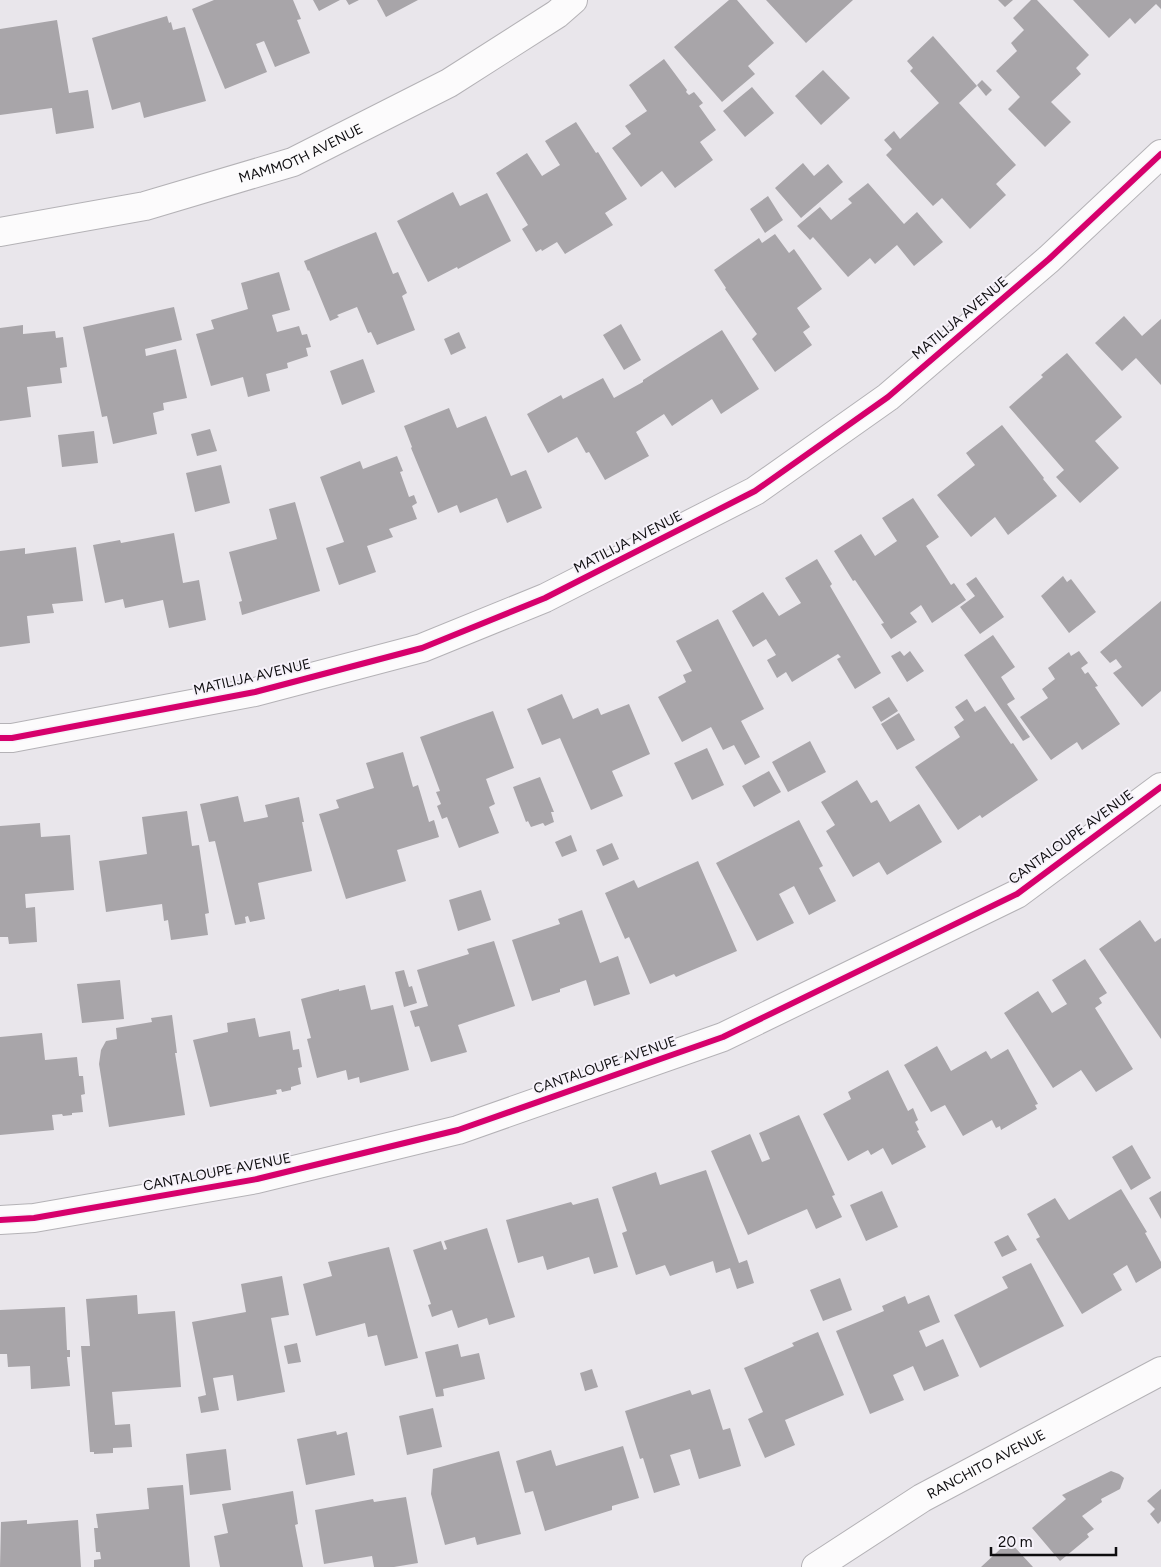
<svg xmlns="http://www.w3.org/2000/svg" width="1161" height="1567" viewBox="0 0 1161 1567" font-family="Figtree,sans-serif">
<rect width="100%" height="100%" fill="#e9e6eb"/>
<!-- building -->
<path fill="#a8a5a9" d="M214,0H293L301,19L297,20L310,53L275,67L264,41L256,44L267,72L225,89L192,9Z
M313,0H340L319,11Z
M346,0H359L349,5Z
M377,0H418L386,17Z
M729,0H737L774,43L748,66L755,74L722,102L674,47Z
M766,0H853L806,43Z
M998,0H1013L1005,7Z
M1031,0H1037L1089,55L1076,68L1081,74L1051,102L1071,122L1045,147L1008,109L1020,97L996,71L1017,51L1011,43L1024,30L1013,18Z
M1073,0H1161V9L1156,4L1135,24L1130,18L1109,38Z
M167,16L169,23L171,22L173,30L185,27L206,101L144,118L140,102L112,110L92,38Z
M57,20L69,93L88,90L94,128L56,134L52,108L0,115V29Z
M933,36L977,86L959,103L1016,165L996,184L1006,195L970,229L942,198L933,206L886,155L892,149L884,140L894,131L900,139L939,103L910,71L913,68L907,61Z
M664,59L687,90L686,92L689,95L694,92L703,103L699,106L716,130L700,142L713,160L675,188L662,171L641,187L612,148L631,134L625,126L647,111L629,85Z
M823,70L850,98L821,125L795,96Z
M982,80L992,90L986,96L977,85Z
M752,87L774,113L745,137L723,111Z
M576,122L596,153L598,152L627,199L605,213L613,225L565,254L557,242L542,251L541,249L536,252L522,229L528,225L496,173L527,153L542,176L560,165L545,141Z
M803,163L814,176L828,164L843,182L801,218L775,188Z
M868,183L904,224L917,212L943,242L914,266L897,245L875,264L870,258L848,277L813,237L810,240L797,226L820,207L831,220L852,203L848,199Z
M453,192L460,206L487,193L511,241L458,269L457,267L428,282L397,221Z
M768,196L783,220L765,233L750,209Z
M376,232L393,274L398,272L407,293L402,296L415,330L377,345L371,332L368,333L357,307L337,315L339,317L330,321L309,270L308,271L304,261Z
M775,234L789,253L794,249L822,289L797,308L810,327L803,332L812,345L775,372L752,339L757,334L725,289L726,288L714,270L759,238L762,243Z
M279,272L290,310L272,315L277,332L299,326L302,335L307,334L311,347L306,348L308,356L287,363L288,368L266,374L270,391L248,397L243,377L211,386L196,334L214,329L211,320L248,309L241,283Z
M174,307L182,340L145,349L146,356L176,349L187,398L163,403L164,410L153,413L157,434L113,444L107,416L102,417L83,327Z
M1124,316L1142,336L1161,319V385L1136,358L1122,371L1095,343Z
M621,324L641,360L624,370L603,335Z
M23,325V334L55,331L56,338L63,337L67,367L60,368L62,383L27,387L31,417L0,421V328Z
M722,330L759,389L721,414L712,399L672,426L664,414L636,432L649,456L605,480L589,452L586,453L577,437L548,453L527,414L561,395L563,399L603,378L614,398L643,382V380Z
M459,332L466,348L451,355L444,339Z
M1067,353L1122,417L1095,441L1119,468L1080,503L1056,477L1064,470L1009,407L1043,377L1041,375Z
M363,359L375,392L342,405L330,371Z
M449,408L457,428L486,416L511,476L526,470L542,508L507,523L497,498L460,513L457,505L438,513L411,448L412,447L404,426Z
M1002,425L1044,478L1043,479L1057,496L1008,535L995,517L971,537L937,495L975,465L966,453Z
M210,429L217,451L197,456L191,434Z
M94,431L98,463L62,467L58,435Z
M397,456L403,471L400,472L409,497L414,495L417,503L412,506L417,519L389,529L393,537L367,546L376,572L339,585L326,548L344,542L320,477L360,461L363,469Z
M221,465L230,503L195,512L186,473Z
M913,498L939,537L926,546L951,585L954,583L966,600L932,623L921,605L910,613L917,622L891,639L881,624L884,623L855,580L853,581L834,551L861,534L875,556L897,541L882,518Z
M295,502L320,591L242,615L239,602L242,601L229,552L277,539L269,509Z
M174,533L183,583L199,580L206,620L169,628L163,600L125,608L123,599L105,603L93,545L120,540L121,543Z
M76,547L83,601L52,604L54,613L27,616L30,643L0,647V551L25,548V554Z
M817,559L832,584L830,586L881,673L855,689L837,659L841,657L838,654L792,682L786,672L777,678L767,660L776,655L766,639L753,647L732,611L763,592L779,616L801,603L785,578Z
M1063,576L1067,582L1071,579L1096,612L1069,633L1041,596Z
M976,577L1004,617L980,634L960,607L975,596L966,584Z
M1161,601V691L1142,707L1113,673L1122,667L1116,659L1110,663L1100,652Z
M718,619L764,709L741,721L760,757L745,765L734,745L723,750L711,727L682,742L658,697L686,682L683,675L692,671L676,641Z
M993,635L1015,667L1001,677L1015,699L1007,704L1030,737L1023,741L964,655Z
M900,651L904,656L910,651L924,671L907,682L891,656Z
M1079,651L1088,663L1081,668L1085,674L1088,672L1098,686L1095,687L1120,724L1082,750L1077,742L1051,760L1020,717L1048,698L1042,689L1055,679L1048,668L1069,652L1071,656Z
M562,694L573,719L598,708L601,715L629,704L650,754L612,771L623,796L591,810L560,738L542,745L527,709Z
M889,697L898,711L881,722L872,707Z
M967,699L975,712L985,706L1011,744L1013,743L1038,780L982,818L980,815L958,830L915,767L960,737L954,727L964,720L955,707Z
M493,711L514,768L486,779L495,804L489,807L499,833L459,848L447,817L442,819L437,806L441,804L436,792L440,791L420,737Z
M899,713L915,740L897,750L881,724Z
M810,741L826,772L788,792L772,762Z
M707,748L724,785L692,800L674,763Z
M403,752L413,787L418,785L429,822L434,820L439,837L397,850L406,881L346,899L319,814L339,808L336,800L374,788L366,763Z
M769,771L781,792L754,807L742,786Z
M540,777L554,812H551L554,822L545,826L543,823L531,827L528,821L526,822L513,787Z
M857,780L871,803L877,800L890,822L919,804L942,842L887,875L879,862L853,877L826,831L835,825L821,802Z
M238,796L244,822L268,817L265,805L299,797L304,822H302L312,871L258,883L265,919L250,922L248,916L245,917L246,923L235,925L215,841L209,842L200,804Z
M187,811L192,846L199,845L209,913L205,914L208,935L171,940L168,920L164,921L162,904L106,912L99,861L147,854L142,817Z
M799,820L823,866L819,868L836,901L809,915L794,886L779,894L794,923L757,941L716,863Z
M40,823L41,837L70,835L74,890L25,894L26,908L35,907L37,942L9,944L8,937H0V826Z
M571,835L577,851L562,857L555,842Z
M612,843L619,859L603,866L596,850Z
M698,861L737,951L676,977L674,974L650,984L629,937L625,939L605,893L634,880L638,888Z
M481,890L491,920L458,931L449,900Z
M582,910L600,963L618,956L630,994L594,1006L586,980L560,989V992L532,1001L512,940L560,924L558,919Z
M1140,920L1155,942L1161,938V1039L1099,949Z
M494,941L515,1006L458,1025L467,1052L431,1062L419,1026L415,1027L410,1011L428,1006L417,970L469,954L467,949Z
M1085,959L1107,993L1099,998L1102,1003L1095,1008L1133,1069L1096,1092L1081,1070L1053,1088L1004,1013L1038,991L1052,1013L1067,1004L1052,980Z
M404,970L409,987L412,986L417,1003L404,1007L395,972Z
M120,980L124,1019L82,1023L77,984Z
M365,985L371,1010L393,1005L409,1070L360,1083L359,1077L348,1080L346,1070L317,1078L307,1039L311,1038L301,999L339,989V991Z
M172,1015L177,1053H175L185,1115L109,1127L99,1064L101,1050L106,1041L117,1039L116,1028L152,1022L151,1018Z
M255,1018L259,1037L290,1031L293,1050L299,1049L302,1067L298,1068L301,1084L291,1087V1090L282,1092L281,1089L276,1090L277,1094L210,1107L193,1040L228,1032L227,1023Z
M42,1033L45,1060L77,1057L79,1076H83L85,1094L81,1095L83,1112L72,1113V1115L63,1116L62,1114L52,1115L54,1130L0,1135V1037Z
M937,1046L951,1071L986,1051L991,1059L1008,1049L1038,1104L1035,1105L1037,1109L1001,1130L1000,1126L996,1128L992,1120L963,1136L945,1105L931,1112L904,1065Z
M888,1070L908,1111L913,1108L918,1120L915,1122L919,1130L917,1131L926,1147L892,1165L883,1148L871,1155L868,1150L848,1161L823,1114L851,1099L848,1092Z
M799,1115L835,1195L832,1196L842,1217L816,1229L807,1209L748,1235L711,1151L750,1134L762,1162L770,1159L759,1133Z
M1132,1145L1151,1178L1131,1190L1112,1157Z
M706,1170L739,1263L747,1260L754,1283L737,1289L730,1268L716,1273L713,1261L670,1276L665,1265L636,1275L622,1233L627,1231L612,1187L656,1172L660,1185Z
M1121,1189L1147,1232L1145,1233L1161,1262V1268L1136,1283L1127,1265L1113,1274L1122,1290L1082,1314L1036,1239L1040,1237L1027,1214L1055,1198L1069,1220Z
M882,1191L898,1227L866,1241L850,1205Z
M1161,1191V1219L1149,1198Z
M598,1198L618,1267L594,1274L589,1257L547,1270L543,1256L518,1263L506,1220L571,1202L573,1205Z
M487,1228L515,1317L489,1325L487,1318L458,1328L452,1310L432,1317L428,1305L431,1304L413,1250L441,1241L444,1250L447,1249L444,1241Z
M1008,1235L1017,1250L1002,1257L994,1242Z
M389,1247L418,1358L385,1366L377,1335L368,1337L365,1323L316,1336L303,1284L332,1276L328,1262Z
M1031,1263L1064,1326L980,1368L954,1315L1008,1288L1002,1277Z
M282,1276L289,1315L271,1318L285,1392L237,1401L233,1375L213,1378L219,1410L201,1413L198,1397L206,1395L192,1322L246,1312L241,1284Z
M840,1278L852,1310L823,1321L810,1290Z
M137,1295L138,1314L175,1311L181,1387L112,1392L115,1425L130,1424L132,1447L113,1448V1453L94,1454V1452H90L81,1346H90L86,1299Z
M929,1295L940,1322L919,1331L926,1347L943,1339L959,1376L924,1391L913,1366L893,1375L904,1400L870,1414L836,1331L884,1311L882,1306L905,1296L908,1304Z
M65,1307L67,1350H70V1357H67L70,1386L31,1389L30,1366L8,1367L7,1354H0V1310Z
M818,1332L844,1395L785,1420L795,1445L765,1458L748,1419L763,1412L744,1368L794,1346L792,1343Z
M297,1343L301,1362L288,1364L284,1346Z
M458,1344L461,1357L479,1353L485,1379L443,1389L444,1396L436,1397L425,1352Z
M592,1369L598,1387L585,1391L580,1373Z
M710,1389L723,1430L730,1428L741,1466L699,1479L690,1449L670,1455L680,1485L654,1493L643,1458L640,1459L625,1411L690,1390L692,1395Z
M433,1408L442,1447L407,1455L399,1416Z
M336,1431L337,1435L347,1432L355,1475L306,1485L297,1439Z
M623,1446L639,1498L612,1506V1510L545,1531L533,1491L525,1493L516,1461L551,1450L556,1466Z
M226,1449L231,1490L190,1495L186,1454Z
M499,1451L521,1534L477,1545L475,1537L445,1545L431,1494L433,1469Z
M1111,1471L1119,1474L1124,1478L1120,1489L1101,1499L1102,1502L1082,1516L1094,1529L1087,1534L1089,1537L1060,1561L1032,1528L1066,1499L1062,1495Z
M183,1485L190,1567H94V1560L101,1559L100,1552H96L94,1528H98L96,1514L149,1509L147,1488Z
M1161,1489V1521L1158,1524L1150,1514L1155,1509L1147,1501Z
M293,1491L298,1524L295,1525L303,1567H220L214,1536L228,1533L222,1504Z
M406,1497L418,1563L394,1567H374L372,1556L324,1564L315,1510L373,1499L374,1502Z
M27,1520V1524L78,1520L81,1567H0L1,1522Z
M1009,1541L1033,1567H981Z"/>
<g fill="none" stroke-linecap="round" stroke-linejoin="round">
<!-- street casing -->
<g stroke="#b4b2b6" stroke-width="30">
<g id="street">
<path id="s1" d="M0,232L145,206L293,162L449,83L557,14L573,0"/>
<path d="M0,738H12L255,692L422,648L545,598L755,491L888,397L1049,259L1161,154"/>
<path d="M0,1220L34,1218L257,1179L458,1130L723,1037L1017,894L1161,787"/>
<path id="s2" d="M816,1567L922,1498L1161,1371"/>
</g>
</g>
<!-- street -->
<use href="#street" stroke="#fcfbfc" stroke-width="28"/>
<!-- cycleway casing -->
<g stroke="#f6f2fa" stroke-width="9">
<path id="cycleway" d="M0,738H12L255,692L422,648L545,598L755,491L888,397L1049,259L1161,154
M0,1220L34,1218L257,1179L458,1130L723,1037L1017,894L1161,787"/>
</g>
<!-- cycleway -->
<use href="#cycleway" stroke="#d6006c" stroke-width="6"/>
</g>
<g text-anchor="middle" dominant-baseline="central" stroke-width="4" stroke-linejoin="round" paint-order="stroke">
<!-- street labels -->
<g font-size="14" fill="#0e0d0f" stroke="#f6f2fa">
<text stroke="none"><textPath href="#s1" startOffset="312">MAMMOTH AVENUE</textPath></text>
<text transform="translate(960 318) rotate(-40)">MATILIJA AVENUE</text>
<text transform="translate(628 542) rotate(-27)">MATILIJA AVENUE</text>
<text transform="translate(252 677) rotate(-13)">MATILIJA AVENUE</text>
<text transform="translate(1071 837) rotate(-36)">CANTALOUPE AVENUE</text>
<text transform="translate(605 1065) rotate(-19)">CANTALOUPE AVENUE</text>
<text transform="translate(217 1172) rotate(-11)">CANTALOUPE AVENUE</text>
<text stroke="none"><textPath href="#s2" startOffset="199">RANCHITO AVENUE</textPath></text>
</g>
</g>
<!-- scale -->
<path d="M991 1547v8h125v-8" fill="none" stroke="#0e0d0f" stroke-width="2.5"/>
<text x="998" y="1547" font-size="15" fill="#0e0d0f" stroke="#f6f2fa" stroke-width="4" paint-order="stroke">20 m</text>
</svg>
